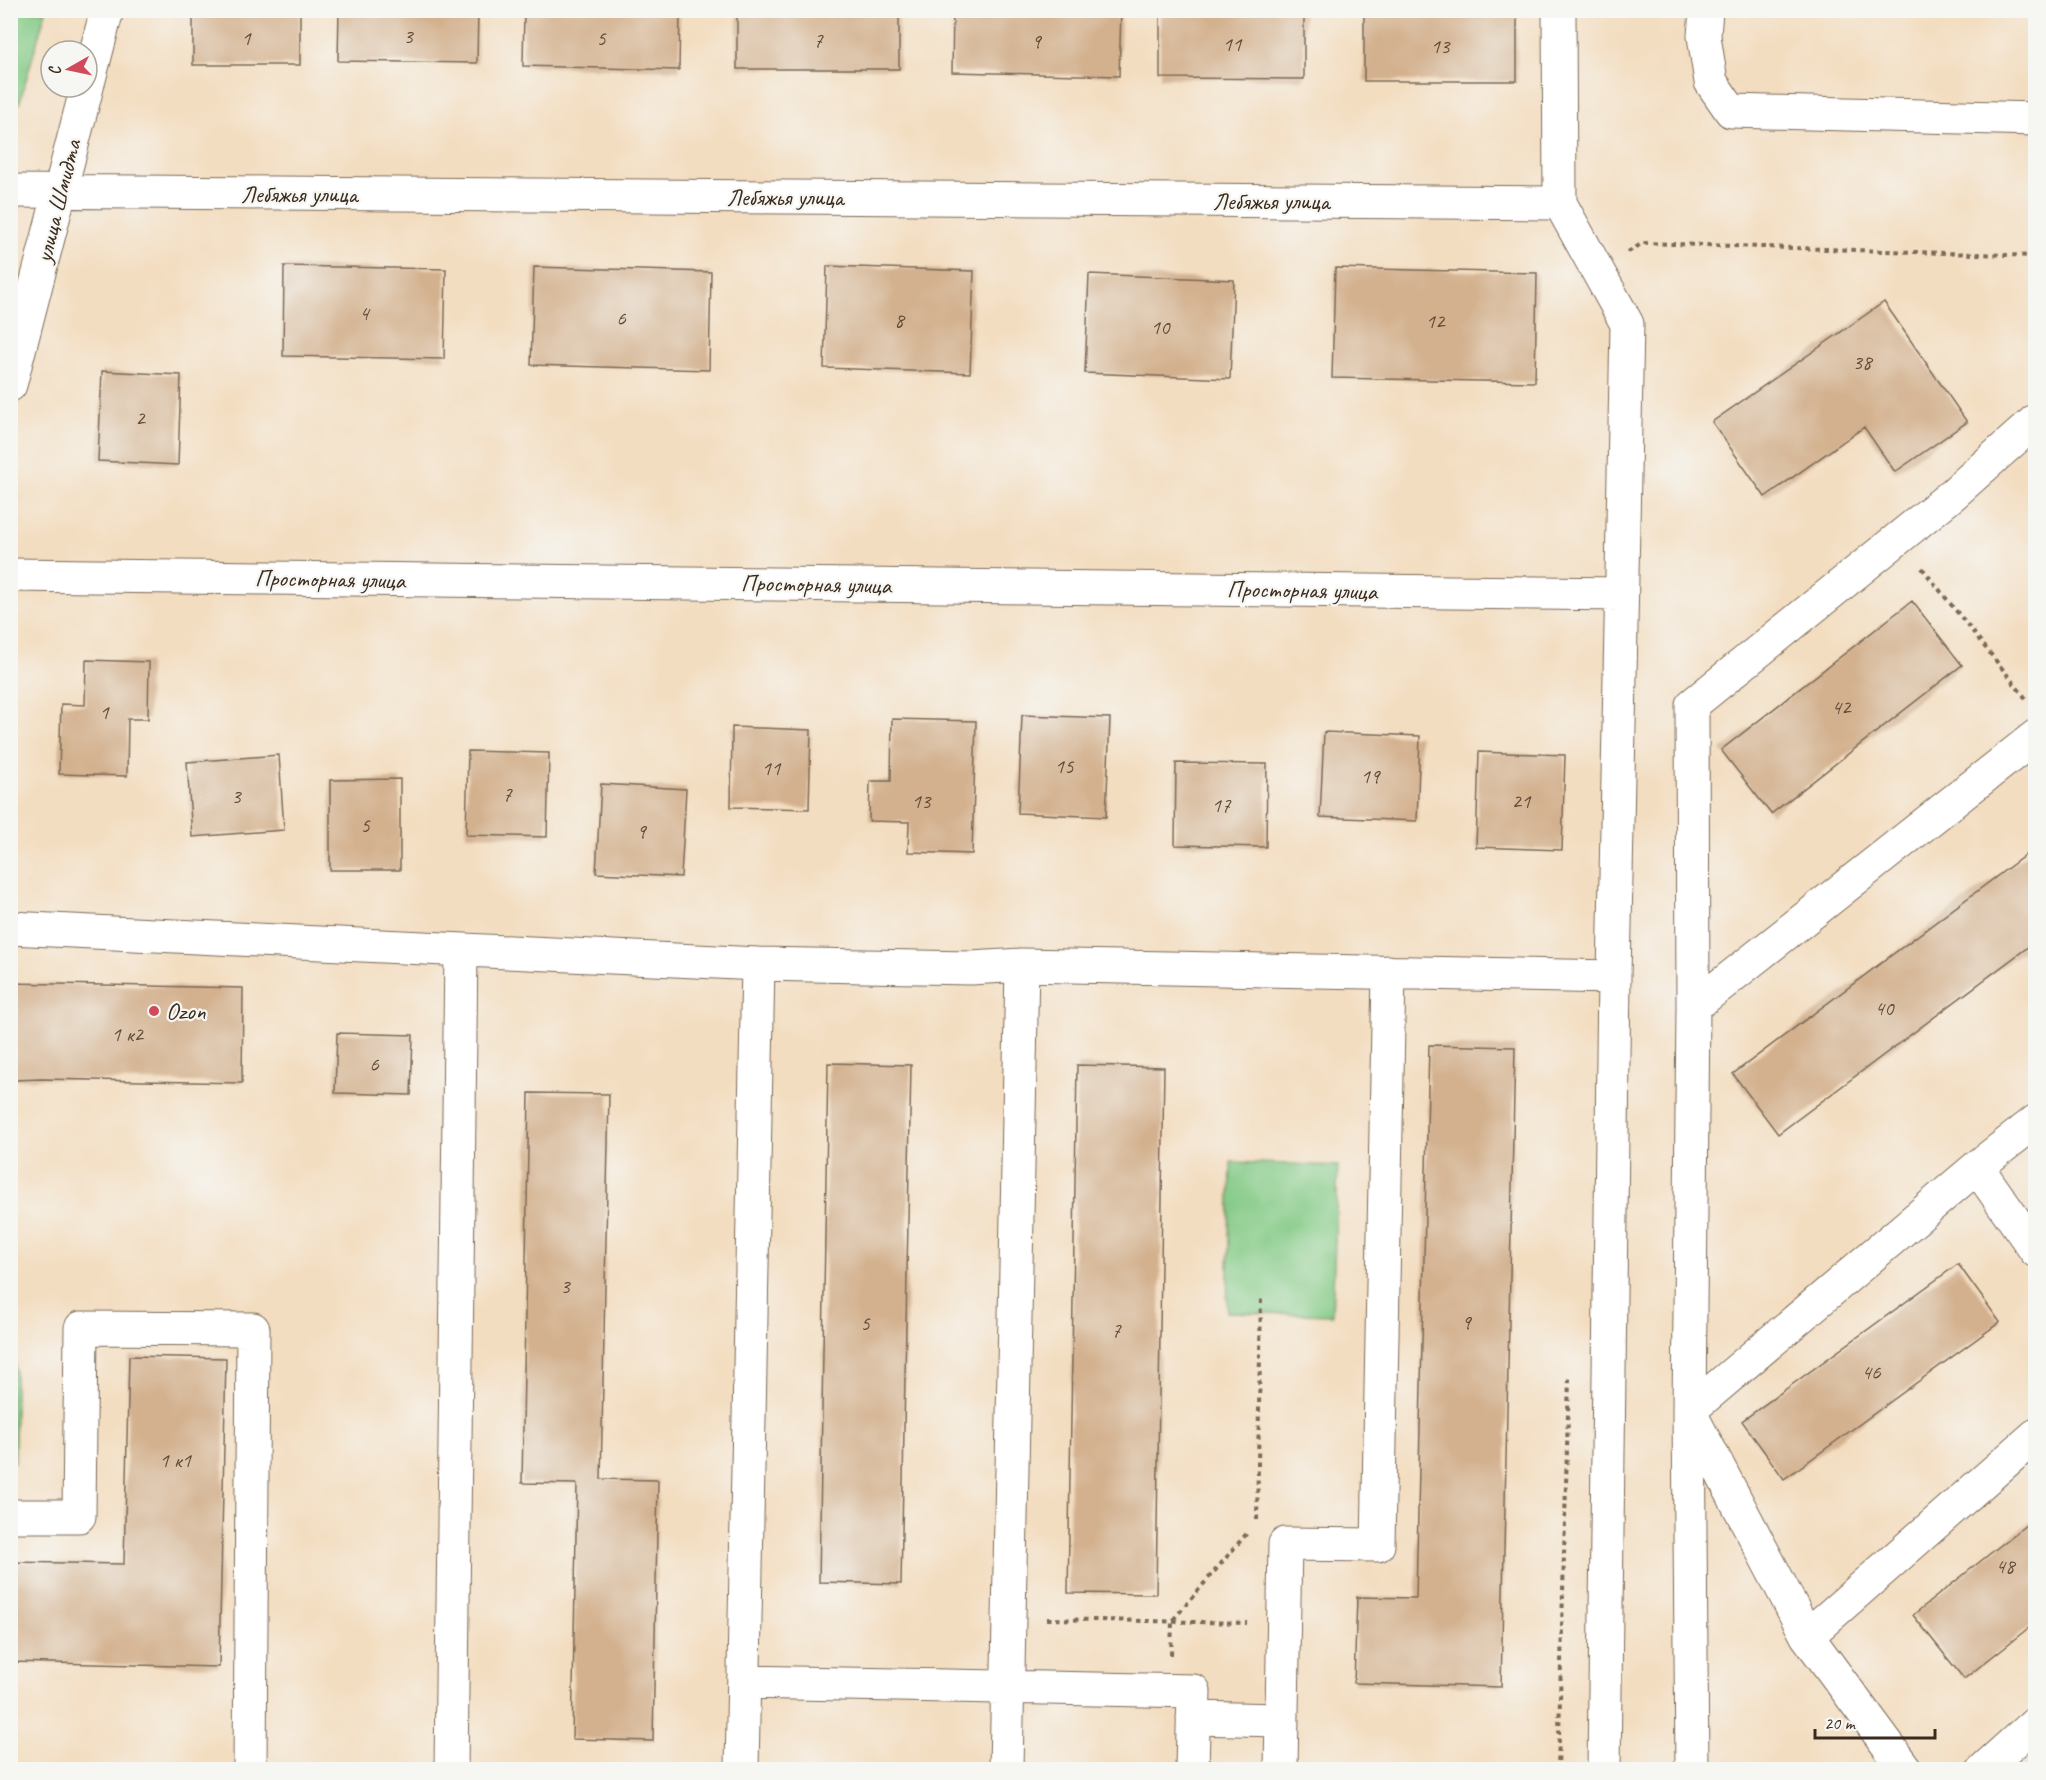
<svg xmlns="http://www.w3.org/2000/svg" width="2046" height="1780" viewBox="0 0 2046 1780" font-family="Caveat,sans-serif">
<rect width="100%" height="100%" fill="#f6f6f2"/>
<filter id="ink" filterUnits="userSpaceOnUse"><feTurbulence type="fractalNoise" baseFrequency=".0167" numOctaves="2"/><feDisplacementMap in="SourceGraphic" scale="12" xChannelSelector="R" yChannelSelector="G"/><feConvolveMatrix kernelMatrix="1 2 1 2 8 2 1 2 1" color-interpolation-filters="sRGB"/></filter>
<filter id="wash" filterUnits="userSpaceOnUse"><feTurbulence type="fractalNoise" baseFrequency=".008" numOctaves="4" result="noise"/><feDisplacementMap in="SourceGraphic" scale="24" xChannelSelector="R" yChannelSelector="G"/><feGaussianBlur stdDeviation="1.35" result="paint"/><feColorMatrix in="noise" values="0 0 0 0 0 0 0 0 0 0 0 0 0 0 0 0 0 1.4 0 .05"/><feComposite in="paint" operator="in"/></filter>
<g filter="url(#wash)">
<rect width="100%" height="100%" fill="#f3ddc0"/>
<!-- green -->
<path fill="#82c984" stroke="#5e7a51" stroke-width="1.5" d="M10,11H46L19,104L11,103Z
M1231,1162L1338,1166L1332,1315L1227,1312Z
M10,1314H15V1463H10Z"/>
<g id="blocks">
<!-- building -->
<path fill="#d3b18e" d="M193,10H300V65H193Z
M339,10H478L477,63L338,61Z
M524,10H680L679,70L523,66Z
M737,10H899V69H737Z
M953,10H1121L1119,76L952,72Z
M1160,10H1304V79L1160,78Z
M1364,10H1517V81H1364Z
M284,266L446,269L444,359L283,356Z
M827,266L974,271L970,373L824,368Z
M534,267L711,272L709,370L531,365Z
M1335,268L1537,273L1535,382L1332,378Z
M1089,274L1234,280L1230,379L1085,373Z
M1884,302L1967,422L1895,472L1864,427L1765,497L1712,422Z
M102,371L181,375L178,465L98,461Z
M1912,601L1962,665L1771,814L1721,750Z
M86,660L149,662L148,719H128L127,776L59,774L61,704L85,705Z
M1022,715L1110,718L1106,817L1018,813Z
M892,719L976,721L972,854L908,852L909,822L869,821L870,781H891Z
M732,727L811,730L809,809L731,807Z
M1324,732L1420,736L1417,821L1320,817Z
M468,751L549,753L547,837L466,835Z
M1479,752L1565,755L1562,850L1476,847Z
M279,755L284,830L192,837L187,762Z
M1176,763L1267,764L1266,847L1175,845Z
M400,779V870H330V780Z
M601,784L686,789L681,877L596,873Z
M2036,847V941L1778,1134L1733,1074Z
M10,983L243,988L242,1083L41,1079L14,1080L10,1087Z
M337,1033L413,1035L411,1095L335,1093Z
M1429,1045L1515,1047L1501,1687L1354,1683L1357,1597L1416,1598Z
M828,1063L911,1065L901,1584L819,1582Z
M1077,1065L1164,1067L1156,1594L1068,1593Z
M529,1093L609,1094L601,1479L658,1480L653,1741L572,1739L577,1484L522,1483Z
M1958,1264L2000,1322L1784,1479L1742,1421Z
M129,1356L226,1358L219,1667L10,1662V1562L124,1564Z
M2036,1517V1622L1964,1679L1913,1615Z"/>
</g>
</g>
<g filter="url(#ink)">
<use href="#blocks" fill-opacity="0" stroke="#7b6957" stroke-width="1.5"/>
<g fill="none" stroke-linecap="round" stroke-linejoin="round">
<!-- minor casing -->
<g stroke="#7b6957" stroke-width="35">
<path id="minor" d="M1559,10L1560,203L1627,324L1614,977L1604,1770
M1706,10L1704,36L1711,82L1731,111L2036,119
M87,87L107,10
M10,191L1560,203
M10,385L87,87
M10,575L1621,594
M10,928L758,964L971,968L1022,965
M1693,1007L1692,705L1952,495L2036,420
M2036,1121L1977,1167L2036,1251
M10,1516H79L81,1328L253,1329L250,1770
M1807,1636L2036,1435
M744,1682L1194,1691L1192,1770
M1193,1718L1282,1720
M451,1770L461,950
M742,1770L758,964
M1006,1770L1022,965L1614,977
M1281,1770L1285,1544L1378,1545L1389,972
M1692,1770L1689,1411L1693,1007L2036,736
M1906,1770L1807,1636L1689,1411L1977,1167
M1983,1770L2036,1722"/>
</g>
<!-- path -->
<path stroke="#7b6957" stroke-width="4" stroke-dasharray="4.5 4.5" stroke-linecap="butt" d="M1628,252L1643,243L2036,256
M1922,568L2028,701
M1257,1520L1261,1297
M1047,1619L1247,1623
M1171,1655L1172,1621L1248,1532
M1558,1770L1569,1377"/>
<!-- minor -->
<use href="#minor" stroke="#fff" stroke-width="33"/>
</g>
</g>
<!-- markers -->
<circle fill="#d1495b" stroke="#f6f6f2" stroke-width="2" cx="154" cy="1011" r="6"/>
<g text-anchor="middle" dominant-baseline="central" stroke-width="4.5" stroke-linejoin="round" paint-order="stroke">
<!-- number labels -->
<g font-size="21" fill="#614c3a">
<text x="408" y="36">3</text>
<text x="246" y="38">1</text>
<text x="601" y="38">5</text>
<text x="818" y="40">7</text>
<text x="1036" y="41">9</text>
<text x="1232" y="44">11</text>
<text x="1440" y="46">13</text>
<text x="364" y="313">4</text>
<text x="621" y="318">6</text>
<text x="899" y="320">8</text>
<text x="1435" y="321">12</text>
<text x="1160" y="327">10</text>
<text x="1862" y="362">38</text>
<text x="140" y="418">2</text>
<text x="1841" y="707">42</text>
<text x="104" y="712">1</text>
<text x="1064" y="766">15</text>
<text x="771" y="768">11</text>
<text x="1370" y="776">19</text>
<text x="507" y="794">7</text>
<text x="236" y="796">3</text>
<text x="921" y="801">13</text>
<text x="1521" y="801">21</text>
<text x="1221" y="805">17</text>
<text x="365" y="825">5</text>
<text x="641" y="831">9</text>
<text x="1884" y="1008">40</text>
<text x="127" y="1034">1 к2</text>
<text x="374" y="1064">6</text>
<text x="565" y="1286">3</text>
<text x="1466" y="1322">9</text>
<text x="865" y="1323">5</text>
<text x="1116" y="1330">7</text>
<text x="1871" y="1372">46</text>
<text x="175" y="1460">1 к1</text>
<text x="2005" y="1566">48</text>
</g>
<!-- street labels -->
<g font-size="24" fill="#3b2a1e" stroke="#f6f6f2">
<text x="299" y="194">Лебяжья улица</text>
<text x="785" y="197">Лебяжья улица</text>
<text transform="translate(58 201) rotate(-76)">улица Шмидта</text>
<text x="1271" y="201">Лебяжья улица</text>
<text transform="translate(330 579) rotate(1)">Просторная улица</text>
<text transform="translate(816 584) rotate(1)">Просторная улица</text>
<text transform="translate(1302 590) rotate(1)">Просторная улица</text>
</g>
<!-- poi labels -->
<g font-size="24" fill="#3b2a1e" stroke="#f6f6f2" text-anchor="start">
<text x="166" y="1011">Ozon</text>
</g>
</g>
<!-- margin -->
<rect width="2046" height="1780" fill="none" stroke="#f6f6f2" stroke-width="36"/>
<!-- north arrow -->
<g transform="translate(69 69) rotate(261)"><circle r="28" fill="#f6f6f2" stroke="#aba49d" stroke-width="1.5"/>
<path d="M0-4.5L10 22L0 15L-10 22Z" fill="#d1495b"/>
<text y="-9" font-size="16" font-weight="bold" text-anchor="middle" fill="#3b2a1e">С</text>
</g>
<!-- scale -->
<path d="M1815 1729v9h120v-9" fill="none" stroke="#3b2a1e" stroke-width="3"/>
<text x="1824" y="1729" font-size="18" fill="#3b2a1e" stroke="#f6f6f2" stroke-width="4.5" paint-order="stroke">20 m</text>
</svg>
